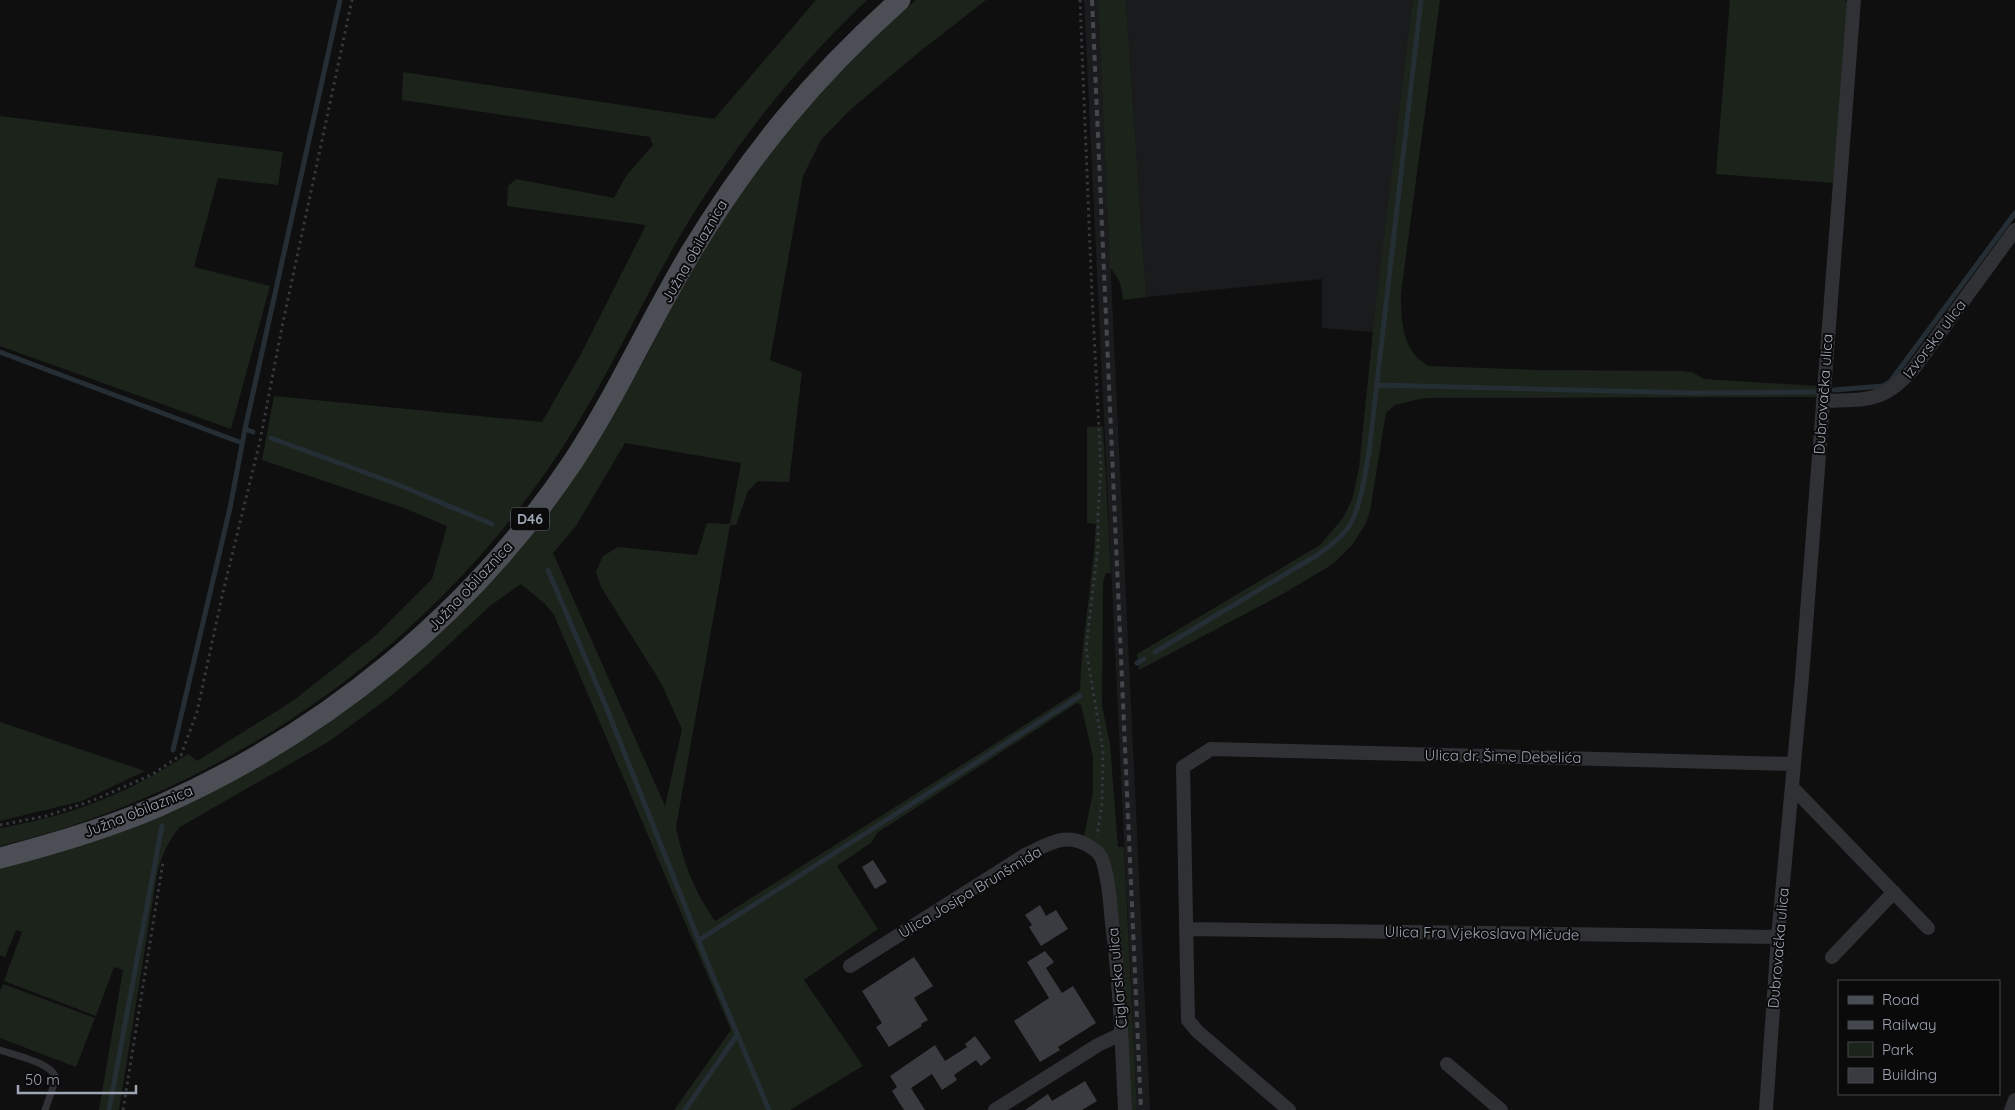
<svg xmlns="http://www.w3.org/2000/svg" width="2015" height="1110" viewBox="0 0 2015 1110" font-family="Quicksand,sans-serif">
<rect width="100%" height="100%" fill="#0f0f10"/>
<!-- built -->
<path fill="#1a1b1d" d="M1084,0H1098L1150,1110H1137Z
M1126,0H1414L1412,2L1373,332L1322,328V279L1146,297Z"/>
<!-- green -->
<path fill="#1b231b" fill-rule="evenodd" d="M816,0H867C792,71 729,152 677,241C641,304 610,372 571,434C444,638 234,790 0,846V828C71,816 129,793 188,754L197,761L294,700L375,636L432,579L447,526L404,508L262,460L274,396L542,422L582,352L646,225L507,206L508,186L516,179L614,198L626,176L653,145L650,137L402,100L403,72L714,119Z
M916,0H986L918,53L850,110L821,140L803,176L770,360L802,372L789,482L758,481L748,491L736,525H730L676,827C682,860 695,893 715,921L1080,690C1082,634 1093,580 1096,524L1087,523V427L1103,426L1111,573H1106L1103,582L1102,706L1110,744L1118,847H1124L1137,1110H1128L1108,870L1084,836L1093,792V757L1081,705L1077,703L877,833L872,842L837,866L878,929L804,980L863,1066L790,1110H674L731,1030L554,615L545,604L521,584L491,605L428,664L387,699L328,742L180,827C168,841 162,855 157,874L119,1110H99L123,970L114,967L96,1016L4,981L22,932L16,930L5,957L0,955V866L116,831L391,672L614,413L648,353L690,269L722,218L795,118L888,24ZM625,443L741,463L730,524L707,523L697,555L618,547L603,556L596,572L601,587L661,683L682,729L665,806L553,553L576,526Z
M1098,0H1126L1146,297L1123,300C1122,287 1120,278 1110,268Z
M1414,0H1440L1401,293C1401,320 1402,353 1429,366L1538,370L1681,371L1692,372L1704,379L1819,386V397L1424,398L1395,405L1386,413L1370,511L1366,523L1353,544L1333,564L1281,595L1139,670L1137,654L1320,545L1343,518L1352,500L1359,468L1375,311L1412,2Z
M1730,0H1845L1848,4L1833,183L1716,174Z
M0,116L283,152L278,185L218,178L194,267L270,286L231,429L0,346Z
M0,722L145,771L82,801L0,821Z
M3,984L95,1018L76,1067L0,1038V991Z"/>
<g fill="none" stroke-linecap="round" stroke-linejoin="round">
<!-- stream -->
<path stroke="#242e34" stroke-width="5" d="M0,352L242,443
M1377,385L1695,393L1817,392
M1834,390L1883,386L1890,382L2015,213
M245,429L253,432
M271,438L399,485L492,524
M548,570L607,709L710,969L769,1110
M1155,652L1319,554C1331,545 1345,535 1352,521C1362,500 1365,474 1369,452L1421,0
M1137,663L1144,659
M173,750L230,508L245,429L340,0
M699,940L1080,696
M109,1110L162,826
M685,1110L737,1035"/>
</g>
<!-- building -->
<path fill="#393b40" d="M873,860L887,882L875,889L862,867Z
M1040,905L1046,916L1056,910L1068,929L1041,946L1029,927L1032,925L1025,915Z
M1045,951L1054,962L1046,968L1062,993L1073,986L1096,1023L1058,1047L1060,1050L1040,1062L1014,1021L1049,998L1027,962Z
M914,957L933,986L914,998L928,1020L921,1024L922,1026L889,1047L876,1027L882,1023L862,991Z
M975,1036L991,1058L981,1066L976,1060L954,1075L957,1080L942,1090L932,1074L911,1088L925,1110H904L892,1091L897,1087L890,1076L935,1045L945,1061L967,1047L965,1044Z
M1085,1081L1097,1101L1082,1110H1025L1048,1094L1052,1101Z"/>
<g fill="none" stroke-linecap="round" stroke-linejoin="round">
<!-- path -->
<path stroke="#35383d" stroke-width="3" stroke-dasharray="2.5 4" stroke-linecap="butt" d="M1080,0L1092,296L1101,468L1098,513V547L1086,648L1103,751L1102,803L1097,836
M0,825L46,816L94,800L153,774L181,755L197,712L223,592L260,441L282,327L352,0
M123,1110L163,862"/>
<!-- service -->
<path stroke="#2f3135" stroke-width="7" d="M0,1050C14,1055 54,1063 56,1079L45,1110"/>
<!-- minor -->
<path stroke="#2f3135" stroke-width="14" d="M1823,401C1867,399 1882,404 1914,368L2015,230
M1792,787L1928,928
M1186,929L1778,937
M1832,957L1894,892
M850,966L1025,855C1049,844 1067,830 1092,848C1096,850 1100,855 1102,859C1109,879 1110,903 1112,923C1120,985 1122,1048 1125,1110
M1447,1064L1501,1110
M995,1110L1098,1045L1121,1034
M1289,1110L1197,1031L1188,1020L1183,767L1211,749L1794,764
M1766,1110L1778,937L1802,677L1854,0
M2011,1110L2015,1100"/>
<!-- primary -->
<path stroke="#4b4e55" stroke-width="21" d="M0,858C54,844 108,828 159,806C326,732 473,612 574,460C618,393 650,320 691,252C751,153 814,77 900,0"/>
<!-- rail -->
<path stroke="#44474d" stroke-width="4" stroke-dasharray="6 5" stroke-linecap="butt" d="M1092,0L1141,1110"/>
</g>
<g text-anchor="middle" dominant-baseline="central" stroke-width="4" stroke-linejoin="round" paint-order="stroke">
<!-- shield labels -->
<rect fill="#0a0a0b" stroke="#727681" stroke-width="1" x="511" y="507.5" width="38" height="23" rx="4"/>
<g font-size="14" font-weight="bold" fill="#9ea5b3">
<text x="530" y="519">D46</text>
</g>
<!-- street labels -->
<g font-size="15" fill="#9ea5b3" stroke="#0a0a0b">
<text transform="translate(694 251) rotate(-60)">Južna obilaznica</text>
<text transform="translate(1934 339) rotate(-53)">Izvorska ulica</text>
<text transform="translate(1823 394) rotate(-86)">Dubrovačka ulica</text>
<text transform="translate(470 586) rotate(-47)">Južna obilaznica</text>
<text transform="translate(1503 756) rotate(1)">Ulica dr. Šime Debelića</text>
<text transform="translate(138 811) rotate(-22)">Južna obilaznica</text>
<text transform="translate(970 892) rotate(-31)">Ulica Josipa Brunšmida</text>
<text transform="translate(1482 933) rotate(1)">Ulica Fra Vjekoslava Mičude</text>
<text transform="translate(1778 948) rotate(-85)">Dubrovačka ulica</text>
<text transform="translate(1117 978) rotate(-95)">Ciglarska ulica</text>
</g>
</g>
<!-- legend -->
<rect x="1838" y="980" width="162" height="115" fill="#0a0a0b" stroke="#45484e"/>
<rect x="1848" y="996" width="25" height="8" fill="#4b4e55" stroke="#45484e"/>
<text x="1882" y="1005" font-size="15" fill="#9ea5b3">Road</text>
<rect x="1848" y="1021" width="25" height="8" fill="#44474d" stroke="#45484e"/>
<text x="1882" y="1030" font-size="15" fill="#9ea5b3">Railway</text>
<rect x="1848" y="1042" width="25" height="15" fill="#1b231b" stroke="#45484e"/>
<text x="1882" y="1055" font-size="15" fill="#9ea5b3">Park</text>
<rect x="1848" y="1068" width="25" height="15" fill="#393b40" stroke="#45484e"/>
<text x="1882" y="1080" font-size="15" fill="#9ea5b3">Building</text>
<!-- scale -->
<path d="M18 1085v8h118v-8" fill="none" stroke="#9ea5b3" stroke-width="2.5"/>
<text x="25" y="1085" font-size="15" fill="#9ea5b3" stroke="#0a0a0b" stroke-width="4" paint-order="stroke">50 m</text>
</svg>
